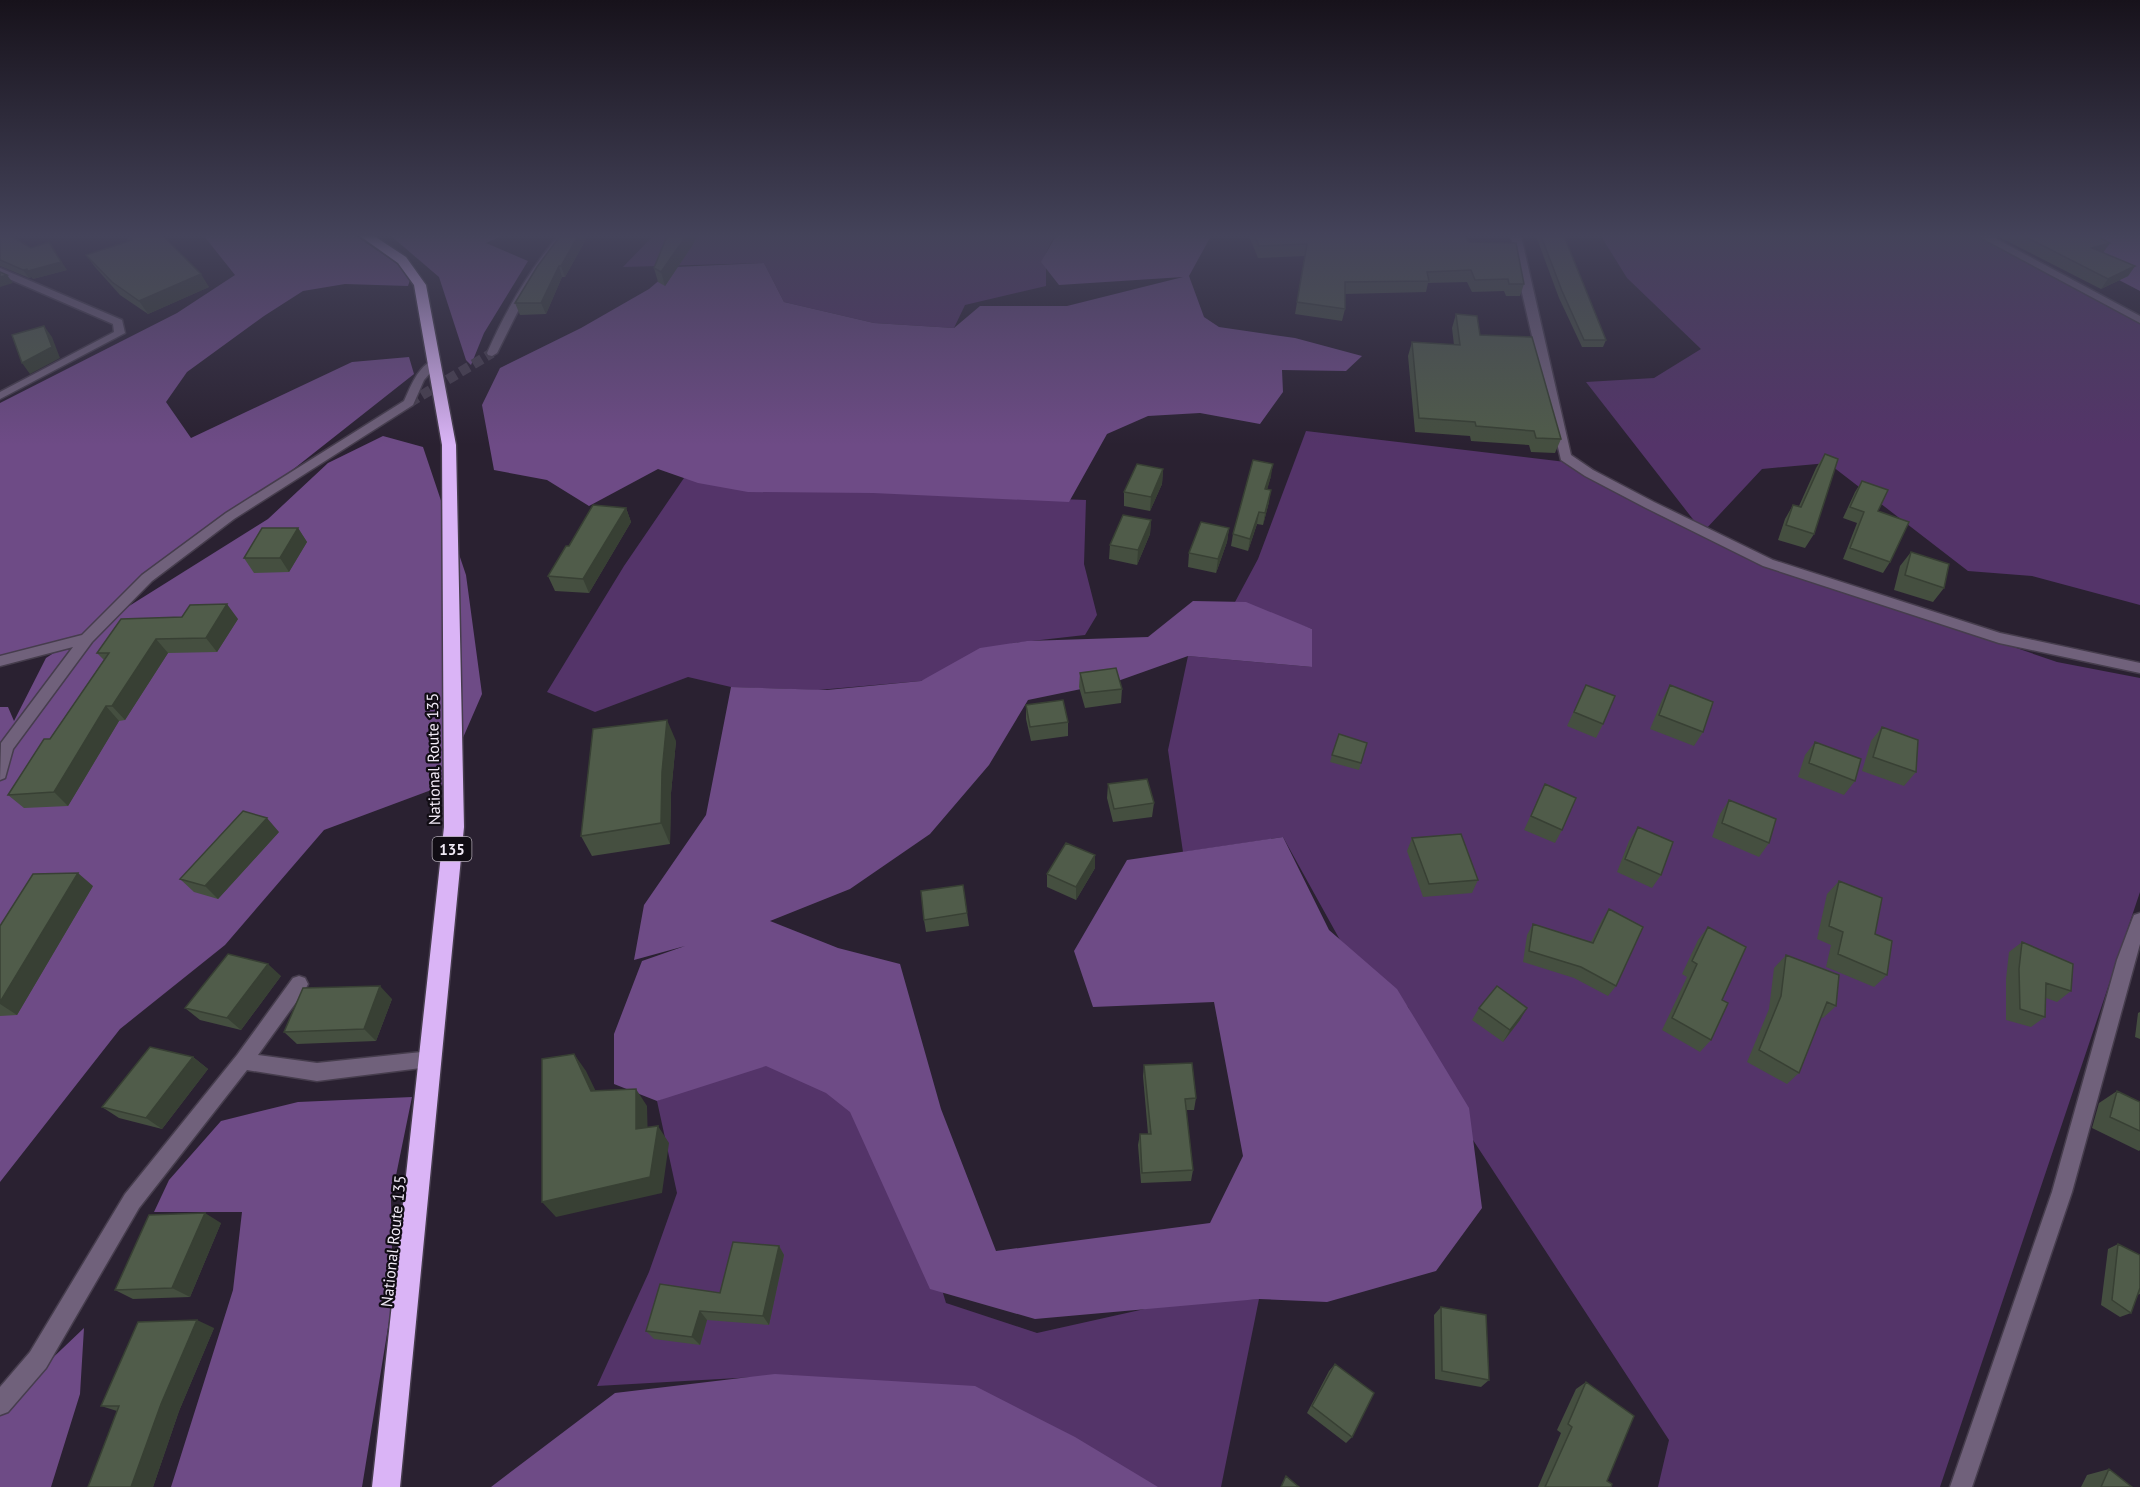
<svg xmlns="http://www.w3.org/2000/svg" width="2140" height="1487" viewBox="0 0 2140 1487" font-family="'PT Sans',sans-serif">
<rect width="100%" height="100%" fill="#2a2131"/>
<!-- green -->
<path fill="#543469" d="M653,236H1054L1046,253V286L965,305L954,328L874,323L784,302L764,263L623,267Z
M1601,236H1994L2140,320V605L2032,576L1968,571L1828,463L1762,469L1705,530L1768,563L2057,662L2140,678V892L1940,1487H1658L1669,1440L1473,1140L1408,1007L1340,940L1283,837L1183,852L1168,750L1188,656L1312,667V629L1235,602L1258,559L1306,431L1574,463L1699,527L1586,382L1654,378L1701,349L1627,278Z
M684,478L754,487L1086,500L1084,564L1097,615L1085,635L1013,643L921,681L818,690L731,687L688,677L595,712L547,692L624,566Z
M758,1059L841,1095L910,1183L946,1303L1037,1333L1167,1304L1259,1299L1221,1487H1123L792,1375L597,1386L649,1272L677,1193L657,1101Z"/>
<!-- forest -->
<path fill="#6e4b86" d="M204,236H356L412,274L408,286L345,284L303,291L264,316L187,372L166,402L191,438L352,362L409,357L414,374L86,633L268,519L328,463L383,436L423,447L466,575L482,694L442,786L324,830L225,945L120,1029L0,1182V707H8L14,721L46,658L66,645L0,663V403L177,313L235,275Z
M391,236H501L486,243L528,261L484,333L471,365L466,360L439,277Z
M1056,236H1211L1189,276L1204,317L1219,327L1295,338L1362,356L1346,371L1282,370L1283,392L1260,424L1200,413L1148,416L1107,434L1069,502L873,493L748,492L698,483L658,469L589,506L547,480L494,470L482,405L500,368L581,328L649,289L675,267L764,263L784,302L874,323L954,328L980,306H1067L1183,277L1059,285L1041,262Z
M2035,236H2140V291Z
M1193,601L1246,602L1312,629V667L1188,656L1115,682L1028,700L989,765L930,834L850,889L770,921L838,948L900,964L941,1109L996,1251L1210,1223L1243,1156L1214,1002L1093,1007L1074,951L1127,860L1283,837L1329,930L1397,989L1469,1108L1482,1208L1436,1271L1327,1302L1259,1299L1035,1319L930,1289L850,1112L826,1093L766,1066L657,1101L614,1084V1034L642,961L685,946L634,960L644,905L706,815L731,687L827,690L921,681L980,648L1027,641L1148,637Z
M412,1097L391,1200L393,1297L362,1487H171L233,1290L242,1212H154L169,1180L221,1121L298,1102Z
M84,1328L80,1394L51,1487H0V1408Z
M775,1374L975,1386L1075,1437L1158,1487H491L615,1393Z"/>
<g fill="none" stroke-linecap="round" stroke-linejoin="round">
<!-- minor-tunnel -->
<path stroke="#483f4f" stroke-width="10" stroke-dasharray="10 5" stroke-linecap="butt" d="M409,403L492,353"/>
<!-- minor casing -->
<g stroke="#463d4d" stroke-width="3">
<path id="minor" d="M558,236H569L528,291L497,353L492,356L488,355L487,353C506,310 528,272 558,236Z
M1511,236H1521L1571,455L1593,470L1654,502L1773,560L2000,633L2140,663V673L1999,643L1763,566L1646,508L1585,476L1561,460L1519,280Z
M1978,236H1991L2140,316V323Z
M0,268L122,320L125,333L0,399V392L114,332L113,324L0,275Z
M434,360L439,363L424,380L413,405L234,519L152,581L92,642L13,749L5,778L0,780L1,743L73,647L0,666V656L82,635L142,575L226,513L404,401C411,386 418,366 434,360Z
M2140,913V944L2072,1192L1972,1487H1950L2052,1192L2117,960L2132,920L2134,915Z
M299,976L305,978L308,984L305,990L258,1055L317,1063L431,1051L437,1054L440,1060L437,1066L317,1081L247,1070L139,1208L46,1368L8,1412L0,1415V1387L30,1352L125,1194L237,1055L293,978Z"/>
</g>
<!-- highway casing -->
<g stroke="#463d4d" stroke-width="3">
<path id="highway" d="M360,236H374L406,257L426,285L456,445L464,827L400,1487H372L444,827L442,445L414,285L398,263Z"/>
</g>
<!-- minor -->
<use href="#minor" fill="#70617b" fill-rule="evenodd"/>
<!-- highway -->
<use href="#highway" fill="#dab4f6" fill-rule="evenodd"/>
</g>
<!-- wall -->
<path fill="#454f40" d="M0,236L67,270L33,279L32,277L29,278L0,266Z
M163,236L209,287L148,314L120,295L95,267L86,255L129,241L125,237Z
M560,236H585L586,239L565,277H562L546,314L520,315L515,303Z
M1249,236H1465L1469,242L1524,284L1520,296H1506L1504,291L1472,292L1467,282L1428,283L1426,292L1345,294V309L1342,321L1295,314L1305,256L1258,258Z
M1536,236H1564L1606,340L1603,347H1582L1559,298Z
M2001,236H2097L2103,253L2135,266L2128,276L2101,289L2001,238Z
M694,243L665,286L658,282L654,268Z
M1456,314L1480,335L1561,439L1555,453L1531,452L1529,445L1471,441L1470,436L1415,432L1408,356L1412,342L1454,345L1452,328Z
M1825,454L1814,534L1805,548L1778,540L1785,519L1793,505L1799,506L1816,468Z
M1163,469L1162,484L1150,511L1124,506V492Z
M1271,476L1267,489L1269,502L1263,525L1257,524L1248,551L1231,546L1233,534Z
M1862,481L1878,511L1890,562L1883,573L1843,559L1857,523L1843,518L1855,492Z
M626,508L631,522L589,593L555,591L548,576Z
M1151,520L1150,534L1137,565L1109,559L1110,545Z
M298,528L307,542L289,572L254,573L244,558Z
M1229,528L1227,542L1216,573L1188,567L1189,553Z
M1911,552L1944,588L1933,602L1894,590L1900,566Z
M238,619L217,652L168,653L125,720L119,721L68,806L24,808L8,795L50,739L104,660L97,653Z
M1080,673L1122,689L1121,703L1085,708L1079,687Z
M1586,685L1603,724L1596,738L1567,726Z
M1670,685L1703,732L1694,746L1650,729L1662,700Z
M1026,705L1068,722V736L1031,741L1026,719Z
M1882,727L1916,772L1904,786L1862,771L1871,741Z
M676,741L671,793L670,844L592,856L581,836Z
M1815,742L1855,781L1844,795L1798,777L1805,755Z
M1367,743L1359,770L1330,762L1332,755Z
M1108,784L1154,803L1152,817L1113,822L1107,798Z
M1545,784L1562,830L1555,843L1524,830Z
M1729,800L1769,843L1759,857L1712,837L1720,814Z
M1638,827L1661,875L1652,888L1617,872L1629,841Z
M279,832L218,899L194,892L180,879Z
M1412,838L1478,880L1472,893L1423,897L1407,851Z
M1095,855V868L1076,900L1047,887V874Z
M1839,881L1887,975L1874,987L1826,967L1831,945L1817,939L1827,894Z
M963,885L969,926L926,932L924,920Z
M93,886L17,1015L0,1016V926Z
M1609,909L1616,986L1608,996L1574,978L1523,962L1527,935L1533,924L1591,942L1602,920Z
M1708,927L1722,1000L1711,1040L1700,1052L1662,1030L1687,977L1682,974L1698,940Z
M2022,942L2071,991L2057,1002L2046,998L2045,1017L2031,1027L2006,1020V979L2009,952Z
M1786,955L1836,1006L1823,1018L1821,1017L1799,1073L1787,1084L1747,1062L1769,1009L1774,968Z
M281,976L241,1030L200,1020L185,1008Z
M392,999L376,1041L297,1044L284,1032Z
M1479,1008L1520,1020L1503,1042L1472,1020Z
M2140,1012V1039L2135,1037L2138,1013Z
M193,1057L208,1069L162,1129L119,1118L102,1107Z
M1144,1065L1196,1098L1194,1110H1186L1193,1170L1191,1181L1141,1183L1138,1145L1140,1134H1148L1143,1076Z
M2117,1091L2140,1102V1150L2139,1151L2092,1128L2099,1103Z
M221,1223L190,1297L133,1299L115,1290Z
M2118,1244L2140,1255V1294L2137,1295L2131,1313L2120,1317L2101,1305L2108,1249Z
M779,1246L784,1255L769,1325L707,1320L700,1345L654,1339L646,1331L720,1293Z
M1441,1307L1489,1380L1481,1387L1435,1379L1434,1315Z
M214,1328L179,1411L153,1487H88L117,1411L101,1406Z
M1335,1364L1352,1437L1346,1443L1307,1413L1329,1371Z
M1586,1382L1607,1481L1611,1487H1538L1561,1433L1557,1430L1576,1389Z
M2109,1469L2132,1487H2081L2087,1475Z"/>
<!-- shaded-wall -->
<path fill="#384034" d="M578,236H585L586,239L565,277L561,266Z
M686,236H697L694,243L665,286L661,272Z
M49,242L67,270L33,279L32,277L29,278L23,270Z
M2110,243L2103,253L2092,248Z
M559,266L562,277L546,314L541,303Z
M2135,266L2128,276L2101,289L2108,279Z
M201,274L209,287L148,314L139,301Z
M7,275L13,283L0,287V277Z
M44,326L52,337L60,358L30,374L22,363Z
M1273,464L1271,476L1264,501L1265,489Z
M1163,469L1162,484L1150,511L1151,497Z
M1271,490L1269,502L1263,525L1265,513Z
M626,508L631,522L589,593L583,579Z
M1259,512L1257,524L1248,551L1250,539Z
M1151,520L1150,534L1137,565L1138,550Z
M298,528L307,542L289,572L280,558Z
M1229,528L1227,542L1216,573L1218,559Z
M227,604L238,619L217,652L206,638Z
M156,639L168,653L125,720L112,706Z
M106,706L119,721L68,806L54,792Z
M667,720L676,741L671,793L670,844L661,823L662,772Z
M267,818L279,832L218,899L205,886Z
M1095,855V868L1076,900V887Z
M78,873L93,886L17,1015L0,1004V1002Z
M268,964L281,976L241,1030L227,1018Z
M380,986L392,999L376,1041L364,1029Z
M1527,1008L1520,1020L1503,1042L1510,1030Z
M574,1054L586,1071L604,1108L591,1091Z
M193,1057L208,1069L162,1129L146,1118Z
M636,1089L647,1106L648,1145L636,1129Z
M658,1126L669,1143L662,1193L556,1217L542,1202Z
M205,1213L221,1223L190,1297L172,1288Z
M779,1246L784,1255L769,1325L763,1316Z
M700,1311L707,1320L700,1345L692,1337Z
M197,1320L214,1328L179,1411L153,1487H131L161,1404Z"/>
<!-- building -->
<path fill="#505c4a" stroke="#384034" stroke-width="1.5" d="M0,236H11L31,248L49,242L61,262L28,271L27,269L23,270L0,260Z
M129,236H163L201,274L139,301L112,282L86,255L132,240Z
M560,236H578L561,266H559L541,303H515L537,267Z
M667,236H686L661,272L654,268Z
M1255,236H1465L1469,242L1516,243L1524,284H1509L1508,279L1475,280L1471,270L1427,272L1429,281L1345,282V309L1297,302L1307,244L1259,246Z
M1541,236H1564L1606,340H1584L1562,291Z
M2024,236H2097L2110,243L2092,248L2135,266L2108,279Z
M0,272L7,275L0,277Z
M1456,314L1477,316L1480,335L1532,337L1561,439L1536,438L1534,431L1476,426L1475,422L1419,418L1412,342L1460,345Z
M44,326L52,347L22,363L12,335Z
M1825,454L1838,459L1814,534L1786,525L1793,505L1801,507Z
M1253,460L1273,464L1265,489L1271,490L1265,513L1259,512L1250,539L1233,534Z
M1137,464L1163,469L1151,497L1124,492Z
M1862,481L1888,490L1878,511L1909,522L1890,562L1850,548L1864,512L1850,507Z
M593,505L626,508L583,579L548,576L566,546H569Z
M1123,515L1151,520L1138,550L1110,545Z
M1201,522L1229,528L1218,559L1189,553Z
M262,528H298L280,558H244Z
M1911,552L1949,564L1944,588L1905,575Z
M227,604L206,638L156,639L112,706H106L54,792L8,795L44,739H50L109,653H97L121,619L182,617L190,605Z
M1116,668L1122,689L1085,693L1080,673Z
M1586,685L1615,696L1603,724L1574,712Z
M1670,685L1713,702L1703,732L1659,715Z
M1063,700L1068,722L1030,727L1026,705Z
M667,720L662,772L661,823L581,836L593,729Z
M1882,727L1918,740L1916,772L1873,757Z
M1339,734L1367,743L1361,763L1332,755Z
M1815,742L1861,759L1855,781L1809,763Z
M1147,779L1154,803L1114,809L1108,784Z
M1545,784L1576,798L1562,830L1531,816Z
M1729,800L1776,819L1769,843L1722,823Z
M243,811L267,818L205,886L180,879Z
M1638,827L1673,842L1661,875L1625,859Z
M1461,834L1478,880L1429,884L1412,838Z
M1066,843L1095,855L1076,887L1047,874Z
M78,873L0,1002V926L33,874Z
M1839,881L1882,898L1875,934L1892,941L1887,975L1838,954L1843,932L1829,926Z
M963,885L967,913L924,920L921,891Z
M1609,909L1643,927L1616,986L1581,967L1529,951L1533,924L1593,943Z
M1708,927L1746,947L1722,1000L1728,1003L1711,1040L1672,1018L1697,964L1692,961Z
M2022,942L2073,964L2071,991L2046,983L2045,1017L2020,1009L2019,969Z
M228,954L268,964L227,1018L185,1008Z
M1786,955L1839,975L1836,1006L1827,1002L1799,1073L1759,1050L1781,996Z
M380,986L364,1029L284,1032L303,988Z
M1497,986L1527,1008L1510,1030L1479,1008Z
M150,1047L193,1057L146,1118L102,1107Z
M574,1054L591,1091L636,1089V1129L658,1126L650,1177L542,1202V1059Z
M1192,1063L1196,1098L1185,1099L1193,1170L1142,1173L1140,1134H1151L1144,1065Z
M2117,1091L2140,1102V1131L2110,1117Z
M205,1213L172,1288L115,1290L149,1215Z
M733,1242L779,1246L763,1316L700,1311L692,1337L646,1331L660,1284L720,1293Z
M2118,1244L2140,1255V1288L2131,1313L2112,1300Z
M1441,1307L1486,1315L1489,1380L1442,1371Z
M197,1320L161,1404L131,1487H88L119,1406H101L138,1322Z
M1335,1364L1374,1393L1352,1437L1312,1406Z
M1586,1382L1634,1416L1607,1481L1612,1484L1611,1487H1545L1572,1427L1568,1424Z
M2109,1469L2132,1487H2101Z
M1286,1476L1299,1487H1281Z"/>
<!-- sky -->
<linearGradient id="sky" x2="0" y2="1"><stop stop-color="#17121b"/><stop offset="0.53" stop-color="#44435a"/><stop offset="1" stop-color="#44435a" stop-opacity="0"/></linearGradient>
<rect width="2140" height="445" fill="url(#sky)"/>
<g text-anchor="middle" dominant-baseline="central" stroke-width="4.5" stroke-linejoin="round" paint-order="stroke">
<!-- shield labels -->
<rect fill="#100c13" stroke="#aea7b2" stroke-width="1.5" x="432.5" y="837" width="39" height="24" rx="4.5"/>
<g font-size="15" font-weight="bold" fill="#f1eaf6">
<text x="452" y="849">135</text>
</g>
<!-- street labels -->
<g font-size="16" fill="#f1eaf6" stroke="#100c13">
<text transform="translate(433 759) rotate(-91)">National Route 135</text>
<text transform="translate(393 1241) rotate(-84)">National Route 135</text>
</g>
</g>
</svg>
